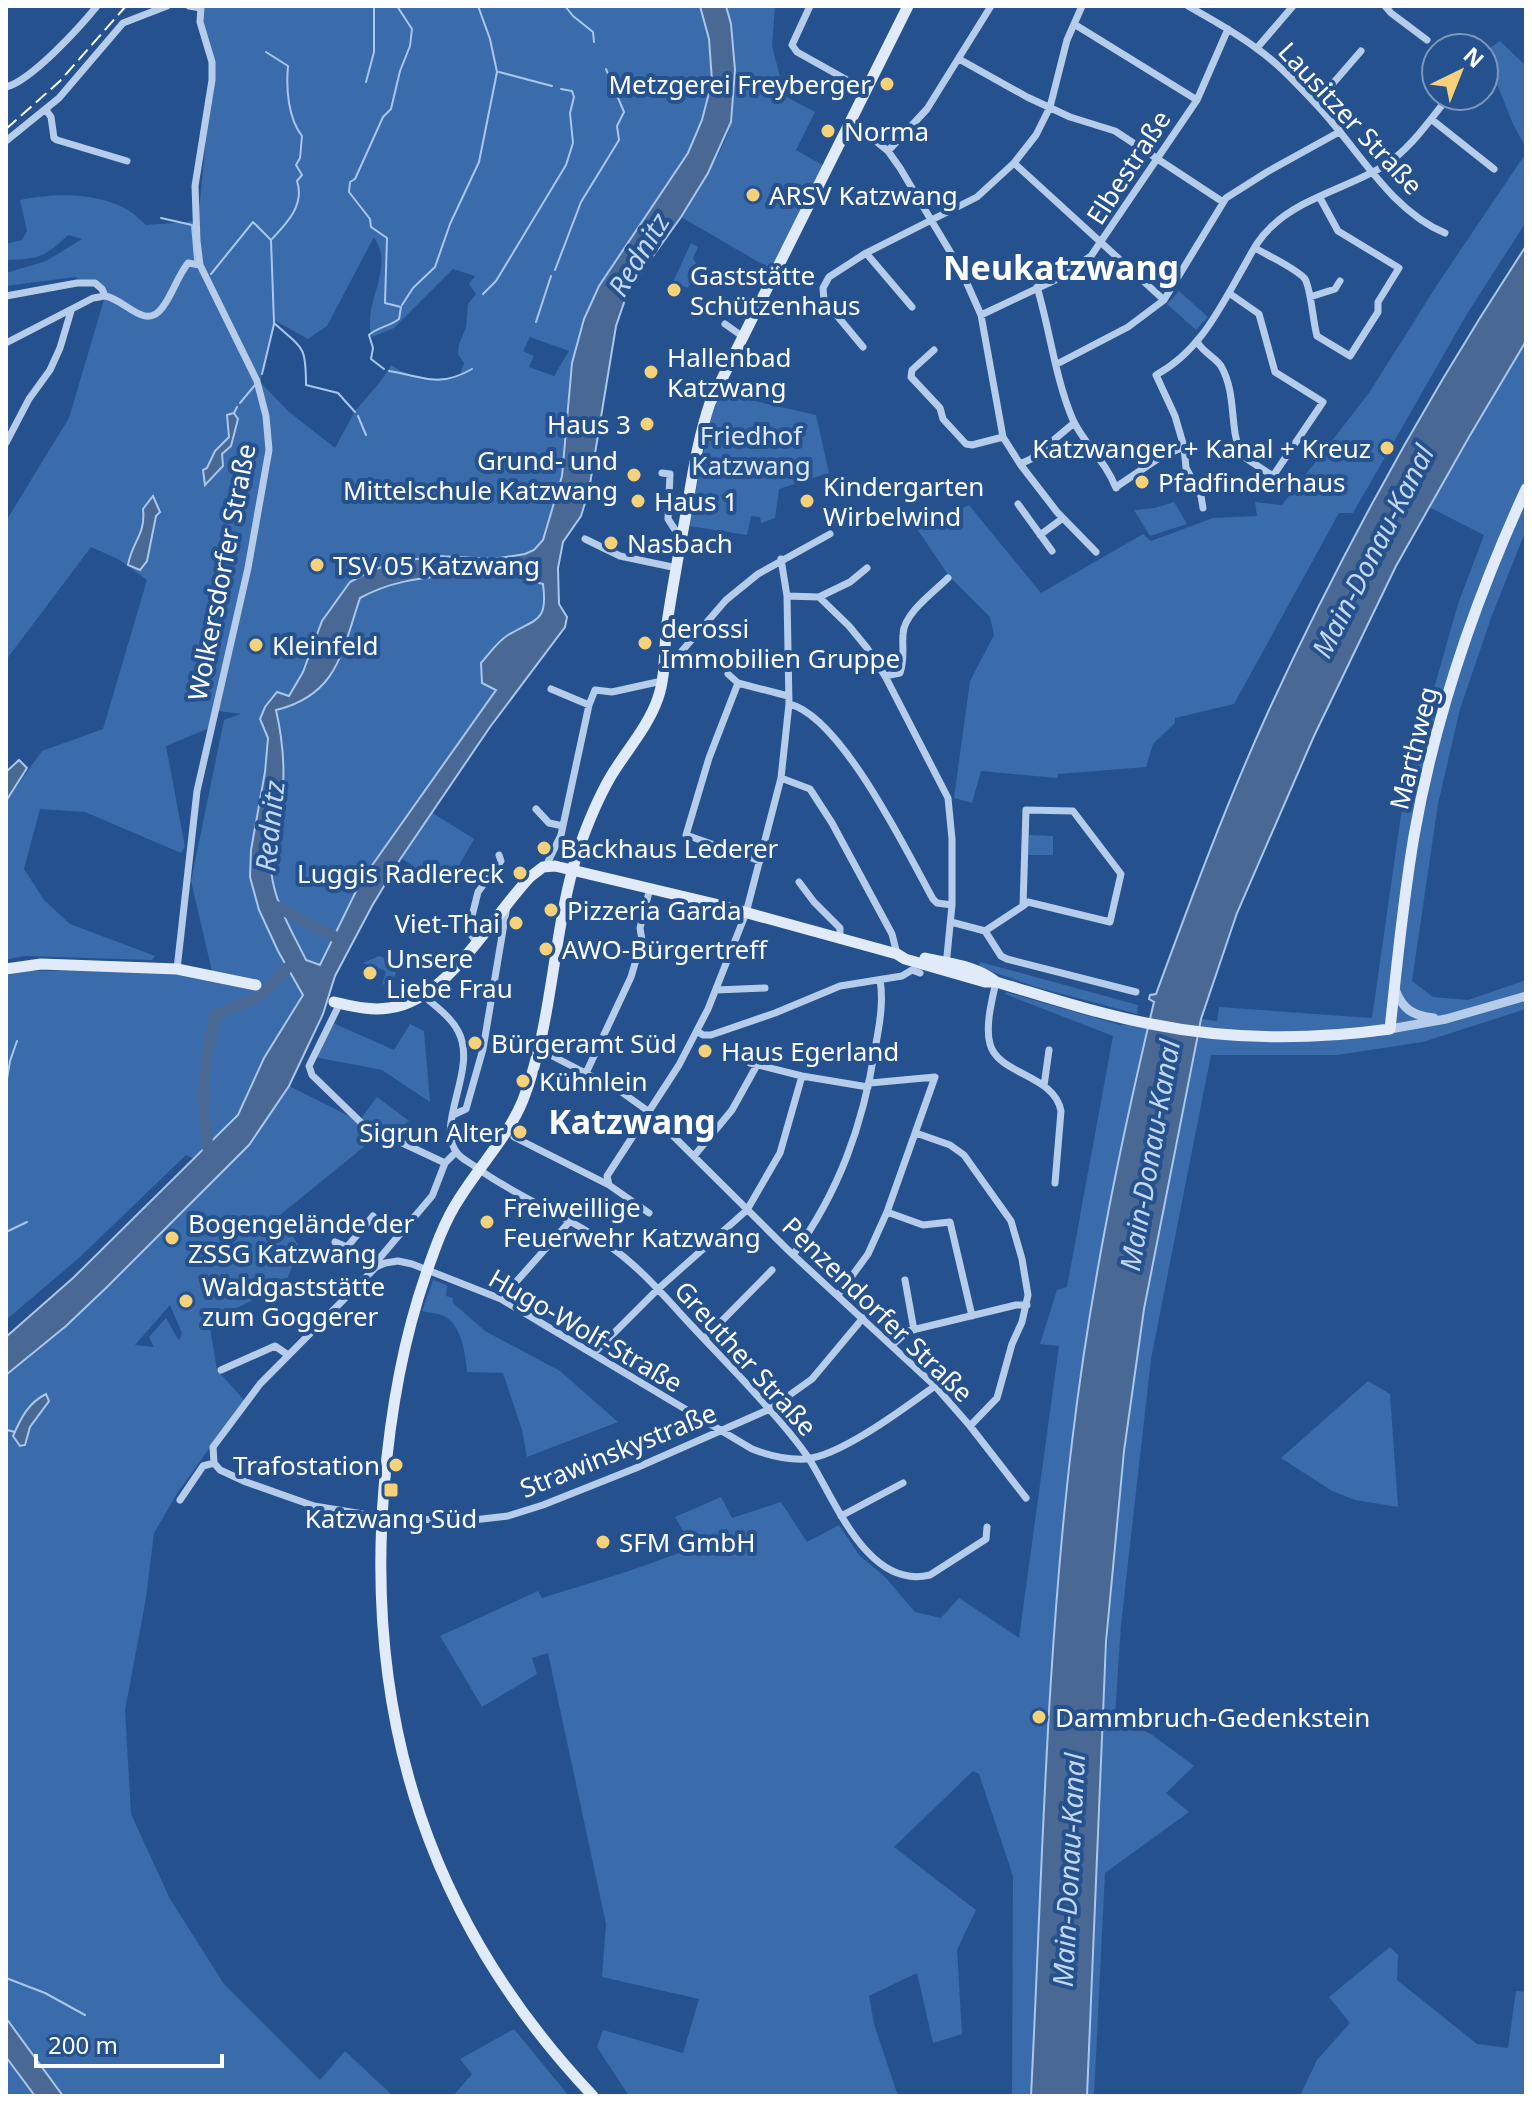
<svg xmlns="http://www.w3.org/2000/svg" width="1532" height="2102" viewBox="0 0 1532 2102" font-family="'Noto Sans',sans-serif">
<rect width="100%" height="100%" fill="#25528e"/>
<!-- green -->
<path fill="#3a6baa" fill-rule="evenodd" d="M204,6H700L709,39L712,81L702,120L688,153L599,286L584,319L572,363L562,476L543,540L534,550L525,554L493,559L438,556L403,561L322,621L303,672L288,696L277,692L265,708L260,719L268,738L265,772L251,850L250,877L259,910L278,951L303,994L264,1058L238,1115L194,1159L186,1155L80,1257L6,1320V801L42,751L103,729L147,580L118,559L91,547L6,660V521L69,418L106,293L75,277L6,286V273L46,261L82,239L68,235C44,258 38,259 6,260V244L22,240L27,231L20,200C53,193 96,192 126,209C134,213 140,220 146,225L198,221L213,68L202,18ZM374,237C396,270 361,303 372,337L394,328L453,269L475,276L469,284L476,294L468,304L466,328L459,344L458,354L464,363L460,375C440,382 408,378 391,365L381,381L355,411L335,448L288,411L260,382L276,321L308,339L327,326ZM530,337L569,351L554,376L529,367L534,356L523,351ZM219,711L241,714L224,720L191,881L214,980L151,970L28,971L7,975L8,959L26,956L152,960L155,956L70,924L44,900L24,869L40,809L85,812L181,853L185,847L166,746L212,727Z
M726,6H775L772,46L785,96L815,112L796,150L826,167L774,271L681,217C698,188 721,157 731,124C736,105 731,26 726,6Z
M1500,41L1526,66V148L1513,124L1484,52Z
M1526,153V222L1467,314L1353,513H1339L1234,704L1175,718V723L1153,744L1146,767L1058,774L1057,778L981,771L972,803L954,798L970,681L994,635L990,617L949,576L917,529L920,521L941,519L969,505L1041,593L1143,534L1151,541L1213,518L1257,516L1255,502L1282,505L1369,393L1437,285Z
M691,243L698,247L693,258L697,265L688,288L673,282Z
M1179,291L1208,317L1196,330L1167,304Z
M1526,341V530L1491,618L1460,709L1438,804L1412,981L1433,997L1468,1000L1526,980V1009L1423,1042L1337,1055H1211L1151,1359L1121,1625L1115,1716L1151,1734L1194,1766L1166,1793L1189,1812L1105,1873L1094,2096H1087C1096,1882 1101,1668 1123,1454C1139,1308 1171,1163 1201,1019L1217,1021L1219,1007L1372,1018L1404,794L1458,604L1484,535L1429,507Z
M720,393L816,415L829,473L779,489L775,518L761,523L760,517L751,516L747,535L689,526L709,423Z
M1174,502L1187,524L1150,536L1134,510L1155,508Z
M451,575H513L543,584C546,619 538,622 507,636L496,690L361,881L320,966L306,960C292,931 273,901 271,868C270,854 274,846 277,832C286,792 286,749 276,709L343,648L360,598C389,582 417,578 451,575Z
M431,812L474,839L446,888L401,858Z
M1029,835L1053,836V855H1028Z
M379,956L393,961L396,973L390,987L382,984L386,971L363,963Z
M980,962L1138,1005L1137,1014L1036,987L979,967Z
M1006,992L1120,1025L1149,1024C1116,1163 1087,1302 1072,1445C1048,1661 1042,1879 1031,2096H1012L1013,1876L979,1774L973,1771L894,1847L976,1910L957,1950L962,2034L933,2043L917,1973L869,1996L874,2024L898,2096H629L597,2047L603,2030L683,2053L699,1999L602,1977L606,1924L548,1653L532,1658L537,1674L482,1707L440,1636L538,1591L542,1598L629,1571L693,1548L675,1517L721,1497L732,1518L781,1502L807,1542L839,1525L859,1555L885,1577L915,1612L941,1618L959,1598L1019,1638L1059,1346L1040,1344L1057,1290L1067,1287L1113,1036L1005,994Z
M333,1023L394,1050L410,1024L424,1031L430,1102L382,1070L314,1057Z
M289,1086L359,1121L377,1097L409,1121L395,1133L376,1137L280,1215L300,1248L285,1284L209,1322L217,1370L244,1400L178,1492L154,1533L146,1598L125,1710L131,1814L170,1899L224,1984L320,2080L345,2051L393,2096H63L6,2018V1375L107,1287L249,1145ZM170,1305L182,1333L179,1341L166,1318L149,1337L154,1347L135,1345Z
M433,1280L447,1285L446,1296L453,1298V1303L485,1331L560,1371L618,1422L527,1457L522,1430L503,1373L467,1372C466,1356 462,1328 447,1318C441,1313 430,1313 422,1311Z
M1368,1381L1390,1394L1398,1507L1355,1500L1332,1491L1281,1458Z
M1390,1947L1398,1955L1397,1980L1477,2044L1508,2048L1516,1991L1526,1992V2096H1300L1317,2060L1350,2023L1329,1997Z
M514,2029L569,2096H453L472,2074L460,2059Z
M6,2057L32,2092L35,2096H6Z"/>
<!-- water -->
<path fill="#496893" stroke="#a9c7ec" stroke-width="2" fill-rule="evenodd" d="M700,6H726L731,24L735,70L731,122L708,173L681,217L628,291L616,326L589,490L581,516L563,542L558,568L559,604L567,617L565,627L490,727L401,858L372,906L335,976L323,1014L289,1086L249,1145L107,1287L66,1326L6,1375V1337L73,1278L238,1115L264,1058L303,995L278,951L259,910L250,877L251,850L265,772L268,738L260,719L265,707L277,692L289,696L303,672L322,621L350,582L372,570L403,561L438,556L493,559L525,554L534,550L543,540L562,476L572,363L584,319L599,286L688,153L702,120L712,81L709,39ZM451,575H513L543,584C548,622 537,618 508,635C497,642 489,654 481,663L482,683L496,690L361,881L320,965L306,960C292,931 273,901 271,868C270,854 274,846 277,832C286,792 285,749 276,710C338,695 342,651 360,598C389,582 418,578 451,575Z
M1526,246V341L1469,437L1396,566L1314,736L1237,913L1201,1019L1144,1309L1124,1451L1106,1642L1087,2096H1031C1042,1879 1046,1659 1072,1442C1090,1291 1119,1149 1154,1002L1149,999L1150,995L1156,994C1191,899 1226,804 1268,712C1342,551 1428,395 1526,246Z
M234,413L238,419L231,446L222,454L223,466L205,485L203,470L207,468L215,451L229,437L227,415Z
M153,496L160,512L156,516L147,561L140,570L128,565C132,541 146,535 143,509Z
M19,760L27,768L6,801V772Z
M46,1394L49,1401L30,1427L25,1445L20,1446L13,1436C21,1418 28,1403 46,1394Z
M6,2018L63,2096H35L6,2057Z"/>
<g fill="none" stroke-linecap="round" stroke-linejoin="round">
<!-- stream -->
<path stroke="#a9c7ec" stroke-width="2" d="M565,6L573,16L593,32L594,42
M266,52L288,66C286,89 288,118 302,136L300,158L296,165L302,175L297,181C305,205 287,223 271,240
M499,72L552,86
M366,82L374,52V6
M161,218L192,225L195,260
M555,270L581,202L619,140L617,126L624,112L606,69
M211,274L253,222L271,240L274,323C303,349 306,345 306,385L338,393L355,412
M483,294L496,281L566,165L573,143L570,113L574,97L572,91L561,89
M402,305L413,288L435,267L450,224L479,162L497,72L490,39L478,6
M536,322L551,276
M384,369L371,359L373,348L369,335C376,328 390,326 399,319L401,307L385,303L387,238L371,227L370,219L349,192L350,182L355,179L383,117L391,109L400,71L410,46L412,29L397,6
M389,371C425,377 439,388 472,369
M262,374L274,324
M240,403L255,385
M234,413L237,407
M358,416L366,435
M6,1085L10,1061L17,1041
M6,1232L27,1222
M6,1435L7,1430L15,1432
M6,1978L45,1993L85,2015"/>
<!-- river -->
<path stroke="#496893" stroke-width="11" d="M273,905L343,941
M209,1159L203,1097L207,1056L215,1015L260,996L295,960"/>
<!-- minor -->
<path stroke="#b5cdeb" stroke-width="7" d="M189,6L201,8
M810,6L792,45L797,52L865,90
M1188,6C1211,19 1235,32 1256,48C1278,63 1297,84 1315,103C1356,145 1388,209 1445,233
M1385,6L1391,13L1427,40
M1074,24L1197,100
M1257,48L1293,6
M959,59L1027,97L1070,117L1115,131L1223,202
M6,87C31,81 80,27 97,6
M1316,103L1361,51
M46,110L51,117L54,138L57,140L127,161
M1431,119L1494,169
M850,120L888,151L900,168L961,270L981,315L1003,437L1020,464L1031,459L1074,423
M6,141L59,98L123,23L167,6
M888,151L927,109L991,6
M1014,163L1164,300
M1255,248C1267,255 1297,269 1305,279C1311,289 1313,322 1317,336L1350,356L1378,312V302L1399,268L1338,231L1320,198
M866,253L912,307
M1037,287C1050,330 1055,378 1073,420C1084,444 1105,460 1116,488
M6,296L77,283H95L102,289L105,296
M1310,297L1335,289L1340,281
M981,315L1055,280L1091,256L1197,100L1228,29
M725,324L742,336
M6,343L93,298C94,298 104,296 105,296C125,299 145,331 162,308C173,294 176,279 188,263L200,265
M1198,343C1204,353 1215,357 1221,366C1237,394 1229,427 1241,455L1273,476L1323,402L1275,372L1259,314L1229,293
M863,347L824,300L823,288L829,277L866,253L977,197L1014,163L1036,135L1050,107L1067,40L1082,6
M934,350L912,370L911,377L940,408L943,419L966,444L972,445L1003,437
M1057,364L1128,327L1164,300L1226,198L1267,172L1341,131
M6,443L29,399L50,370L60,348L71,311
M1020,464L1057,512L1096,552
M662,473L670,474L668,519L681,539
M1116,487L1162,456L1184,447
M1018,504L1052,551
M1203,508L1201,496L1186,468L1184,447L1175,416L1156,375C1199,352 1219,310 1243,268C1251,254 1258,239 1270,228C1300,198 1347,188 1382,167C1409,151 1430,120 1449,96
M1040,535L1063,518
M585,539L620,556L677,568
M787,596L819,597L849,626L867,648L885,676L948,798L952,839V905L946,966
M819,597L850,582L867,568
M664,665L675,659L726,600L758,574L830,534
M728,674L738,683
M885,676L900,673C905,658 902,648 903,634C904,613 934,592 948,578
M551,689L589,705
M789,704C841,716 907,852 933,899L937,903L952,905
M781,778L810,789L832,823L892,934L897,954
M536,809L549,823L563,826
M760,861L686,835L709,758L738,683L788,696
M546,866L561,835L589,705L595,690L612,692L662,681
M799,882L814,902L840,928V940
M951,922L985,931L1001,956L1007,959L1136,992
M985,931L1023,906L1028,902L1110,922L1121,874L1073,811L1026,810L1023,906
M476,941L469,932V928L478,892L501,861L499,855
M177,969L197,791L248,568L269,450L266,416L257,381L200,265L197,241L195,186L212,80V62L200,22L201,6
M996,982C992,1000 985,1026 990,1044C998,1075 1054,1074 1061,1111L1055,1183
M716,990L765,988
M424,996C435,1006 451,1017 458,1031C479,1069 433,1126 458,1154C463,1160 471,1163 477,1168C518,1198 567,1215 608,1245C640,1267 665,1297 691,1325C717,1353 745,1381 770,1410C784,1426 800,1444 811,1462C836,1503 869,1590 930,1575L986,1539L987,1527
M340,1003L309,1066L312,1075L378,1139L396,1140L445,1163
M697,1031L703,1035H711L775,1013L840,986L902,976L912,970L920,973
M537,1048L620,1091L648,1111L790,1252L935,1386L970,1426L1026,1498
M750,1063L802,1076L868,1087
M586,1073L631,977L642,940L640,928L650,888
M1044,1086L1049,1050
M453,1115L466,1109L483,1049L507,906
M916,1133L950,1145L964,1155L1011,1221L1022,1259L1028,1295L1022,1322L1012,1344L997,1398L970,1426
M514,1137L607,1184
M694,1156L732,1110L757,1065
M433,1194L445,1163L456,1152
M887,1212L923,1225L950,1222L972,1316
M649,1213L609,1185L607,1176L679,1065L708,1009L746,913L781,778L789,704L787,596L781,559
M335,1242L378,1260
M347,1247L373,1216
M793,1255C839,1192 863,1125 875,1049C879,1027 884,1003 880,980
M376,1267L378,1260L432,1196
M905,1280L914,1330
M838,1295L868,1254L887,1212L935,1077L870,1083
M501,1299L570,1221
M704,1339L772,1270
M892,1345L908,1331L1016,1305H1027
M594,1353L658,1289L747,1210L780,1153L802,1076
M221,1370L275,1346L288,1355
M214,1463L213,1447L260,1384L376,1267L385,1263L398,1261L412,1264L501,1299L752,1449C770,1456 787,1460 806,1459C841,1456 906,1407 935,1386
M214,1463L220,1470L246,1482L314,1506L363,1514L456,1522L508,1516L543,1505L636,1468L770,1409L812,1379L863,1318
M180,1500L203,1466L214,1463
M841,1516L903,1483"/>
<!-- tertiary -->
<path stroke="#b5cdeb" stroke-width="9" d="M1395,989C1402,1009 1413,1016 1434,1018
M1390,1029L1446,1019L1526,996"/>
<!-- secondary -->
<path stroke="#e0eaf9" stroke-width="11" d="M925,958C950,964 974,965 995,981
M6,969L41,964L177,969L256,985
M334,1002C352,1006 370,1011 389,1008C447,1001 491,918 530,877L543,867L555,866L715,904L897,954L905,959L985,982H996C1047,997 1098,1014 1151,1024C1229,1040 1311,1040 1390,1029C1397,964 1403,900 1414,836C1435,716 1475,600 1526,489
M593,2096C430,1924 365,1722 384,1488C390,1415 402,1343 426,1274C435,1248 444,1222 459,1199C480,1165 508,1137 523,1100C554,1020 552,932 578,851C587,825 597,800 611,776C626,751 648,727 658,698C667,672 663,644 668,617C673,584 679,552 685,519C692,480 697,441 710,403L908,6"/>
<!-- rail -->
<path stroke="#fff" stroke-width="2" stroke-dasharray="14 6" stroke-linecap="butt" d="M6,129L60,81L126,6"/>
</g>
<!-- markers -->
<g fill="#f5d279" stroke="#25528e" stroke-width="3">
<circle cx="887" cy="84" r="8"/>
<circle cx="828" cy="131" r="8"/>
<circle cx="753" cy="195" r="8"/>
<circle cx="674" cy="290" r="8"/>
<circle cx="651" cy="372" r="8"/>
<circle cx="647" cy="424" r="8"/>
<circle cx="1387" cy="448" r="8"/>
<circle cx="634" cy="475" r="8"/>
<circle cx="1142" cy="482" r="8"/>
<circle cx="638" cy="501" r="8"/>
<circle cx="807" cy="501" r="8"/>
<circle cx="611" cy="543" r="8"/>
<circle cx="317" cy="565" r="8"/>
<circle cx="645" cy="643" r="8"/>
<circle cx="256" cy="645" r="8"/>
<circle cx="544" cy="848" r="8"/>
<circle cx="520" cy="873" r="8"/>
<circle cx="551" cy="910" r="8"/>
<circle cx="516" cy="923" r="8"/>
<circle cx="546" cy="949" r="8"/>
<circle cx="370" cy="973" r="8"/>
<circle cx="475" cy="1043" r="8"/>
<circle cx="705" cy="1051" r="8"/>
<circle cx="523" cy="1081" r="8"/>
<circle cx="520" cy="1132" r="8"/>
<circle cx="487" cy="1222" r="8"/>
<circle cx="172" cy="1238" r="8"/>
<circle cx="186" cy="1301" r="8"/>
<circle cx="396" cy="1465" r="8"/>
<rect x="383" y="1482" width="16" height="16" rx="4"/>
<circle cx="603" cy="1542" r="8"/>
<circle cx="1039" cy="1717" r="8"/>
</g>
<g text-anchor="middle" dominant-baseline="central" stroke-width="8" stroke-linejoin="round" paint-order="stroke">
<!-- poi labels -->
<g font-size="26" fill="#fff" stroke="#25528e" text-anchor="start">
<text x="871" y="84" text-anchor="end">Metzgerei Freyberger</text>
<text x="844" y="131">Norma</text>
<text x="769" y="195">ARSV Katzwang</text>
<text x="690" y="275">Gaststätte<tspan x="690" dy="30">Schützenhaus</tspan></text>
<text x="667" y="357">Hallenbad<tspan x="667" dy="30">Katzwang</tspan></text>
<text x="631" y="424" text-anchor="end">Haus 3</text>
<text x="1371" y="448" text-anchor="end">Katzwanger + Kanal + Kreuz</text>
<text x="618" y="460" text-anchor="end">Grund- und<tspan x="618" dy="30">Mittelschule Katzwang</tspan></text>
<text x="1158" y="482">Pfadfinderhaus</text>
<text x="823" y="486">Kindergarten<tspan x="823" dy="30">Wirbelwind</tspan></text>
<text x="654" y="501">Haus 1</text>
<text x="627" y="543">Nasbach</text>
<text x="333" y="565">TSV 05 Katzwang</text>
<text x="661" y="628">derossi<tspan x="661" dy="30">Immobilien Gruppe</tspan></text>
<text x="272" y="645">Kleinfeld</text>
<text x="560" y="848">Backhaus Lederer</text>
<text x="504" y="873" text-anchor="end">Luggis Radlereck</text>
<text x="567" y="910">Pizzeria Garda</text>
<text x="500" y="923" text-anchor="end">Viet-Thai</text>
<text x="562" y="949">AWO-Bürgertreff</text>
<text x="386" y="958">Unsere<tspan x="386" dy="30">Liebe Frau</tspan></text>
<text x="491" y="1043">Bürgeramt Süd</text>
<text x="721" y="1051">Haus Egerland</text>
<text x="539" y="1081">Kühnlein</text>
<text x="504" y="1132" text-anchor="end">Sigrun Alter</text>
<text x="503" y="1207">Freiweillige<tspan x="503" dy="30">Feuerwehr Katzwang</tspan></text>
<text x="188" y="1223">Bogengelände der<tspan x="188" dy="30">ZSSG Katzwang</tspan></text>
<text x="202" y="1286">Waldgaststätte<tspan x="202" dy="30">zum Goggerer</tspan></text>
<text x="380" y="1465" text-anchor="end">Trafostation</text>
<text x="391" y="1518" text-anchor="middle">Katzwang Süd</text>
<text x="619" y="1542">SFM GmbH</text>
<text x="1055" y="1717">Dammbruch-Gedenkstein</text>
</g>
<!-- street labels -->
<g font-size="26" fill="#fff" stroke="#25528e">
<text transform="translate(1351 118) rotate(47)">Lausitzer Straße</text>
<text transform="translate(1128 167) rotate(-57)">Elbestraße</text>
<text transform="translate(221 572) rotate(-79)">Wolkersdorfer Straße</text>
<text transform="translate(1413 748) rotate(-76)">Marthweg</text>
<text transform="translate(878 1309) rotate(44)">Penzendorfer Straße</text>
<text transform="translate(586 1330) rotate(30)">Hugo-Wolf-Straße</text>
<text transform="translate(746 1358) rotate(48)">Greuther Straße</text>
<text transform="translate(618 1450) rotate(-22)">Strawinskystraße</text>
</g>
<!-- park labels -->
<g font-size="26" fill="#dae7f8" stroke="#25528e">
<text x="751" y="435">Friedhof<tspan x="751" dy="30">Katzwang</tspan></text>
</g>
<!-- water labels -->
<g font-size="28" font-style="italic" fill="#c1d7f2" stroke="#25528e">
<text transform="translate(638 254) rotate(-59)">Rednitz</text>
<text transform="translate(1372 551) rotate(-63)">Main-Donau-Kanal</text>
<text transform="translate(269 826) rotate(-84)">Rednitz</text>
<text transform="translate(1149 1155) rotate(-80)">Main-Donau-Kanal</text>
<text transform="translate(1068 1870) rotate(-87)">Main-Donau-Kanal</text>
</g>
<!-- district labels -->
<g font-size="34" font-weight="bold" fill="#fff" stroke="#25528e">
<text x="1061" y="267">Neukatzwang</text>
<text x="632" y="1121">Katzwang</text>
</g>
</g>
<!-- border -->
<rect width="1532" height="2102" fill="none" stroke="#ffffff" stroke-width="16"/>
<!-- north arrow -->
<g transform="translate(1460 72) rotate(43)"><circle r="38" fill="#25528e" stroke="#7c97bb" stroke-width="2"/>
<path d="M0-6L14 30L0 20L-14 30Z" fill="#f5d279"/>
<text y="-12" font-size="22" font-weight="bold" text-anchor="middle" fill="#ffffff">N</text>
</g>
<!-- scale -->
<path d="M36 2054v12h186v-12" fill="none" stroke="#ffffff" stroke-width="4"/>
<text x="48" y="2054" font-size="24" fill="#ffffff" stroke="#25528e" stroke-width="6" paint-order="stroke">200 m</text>
</svg>
